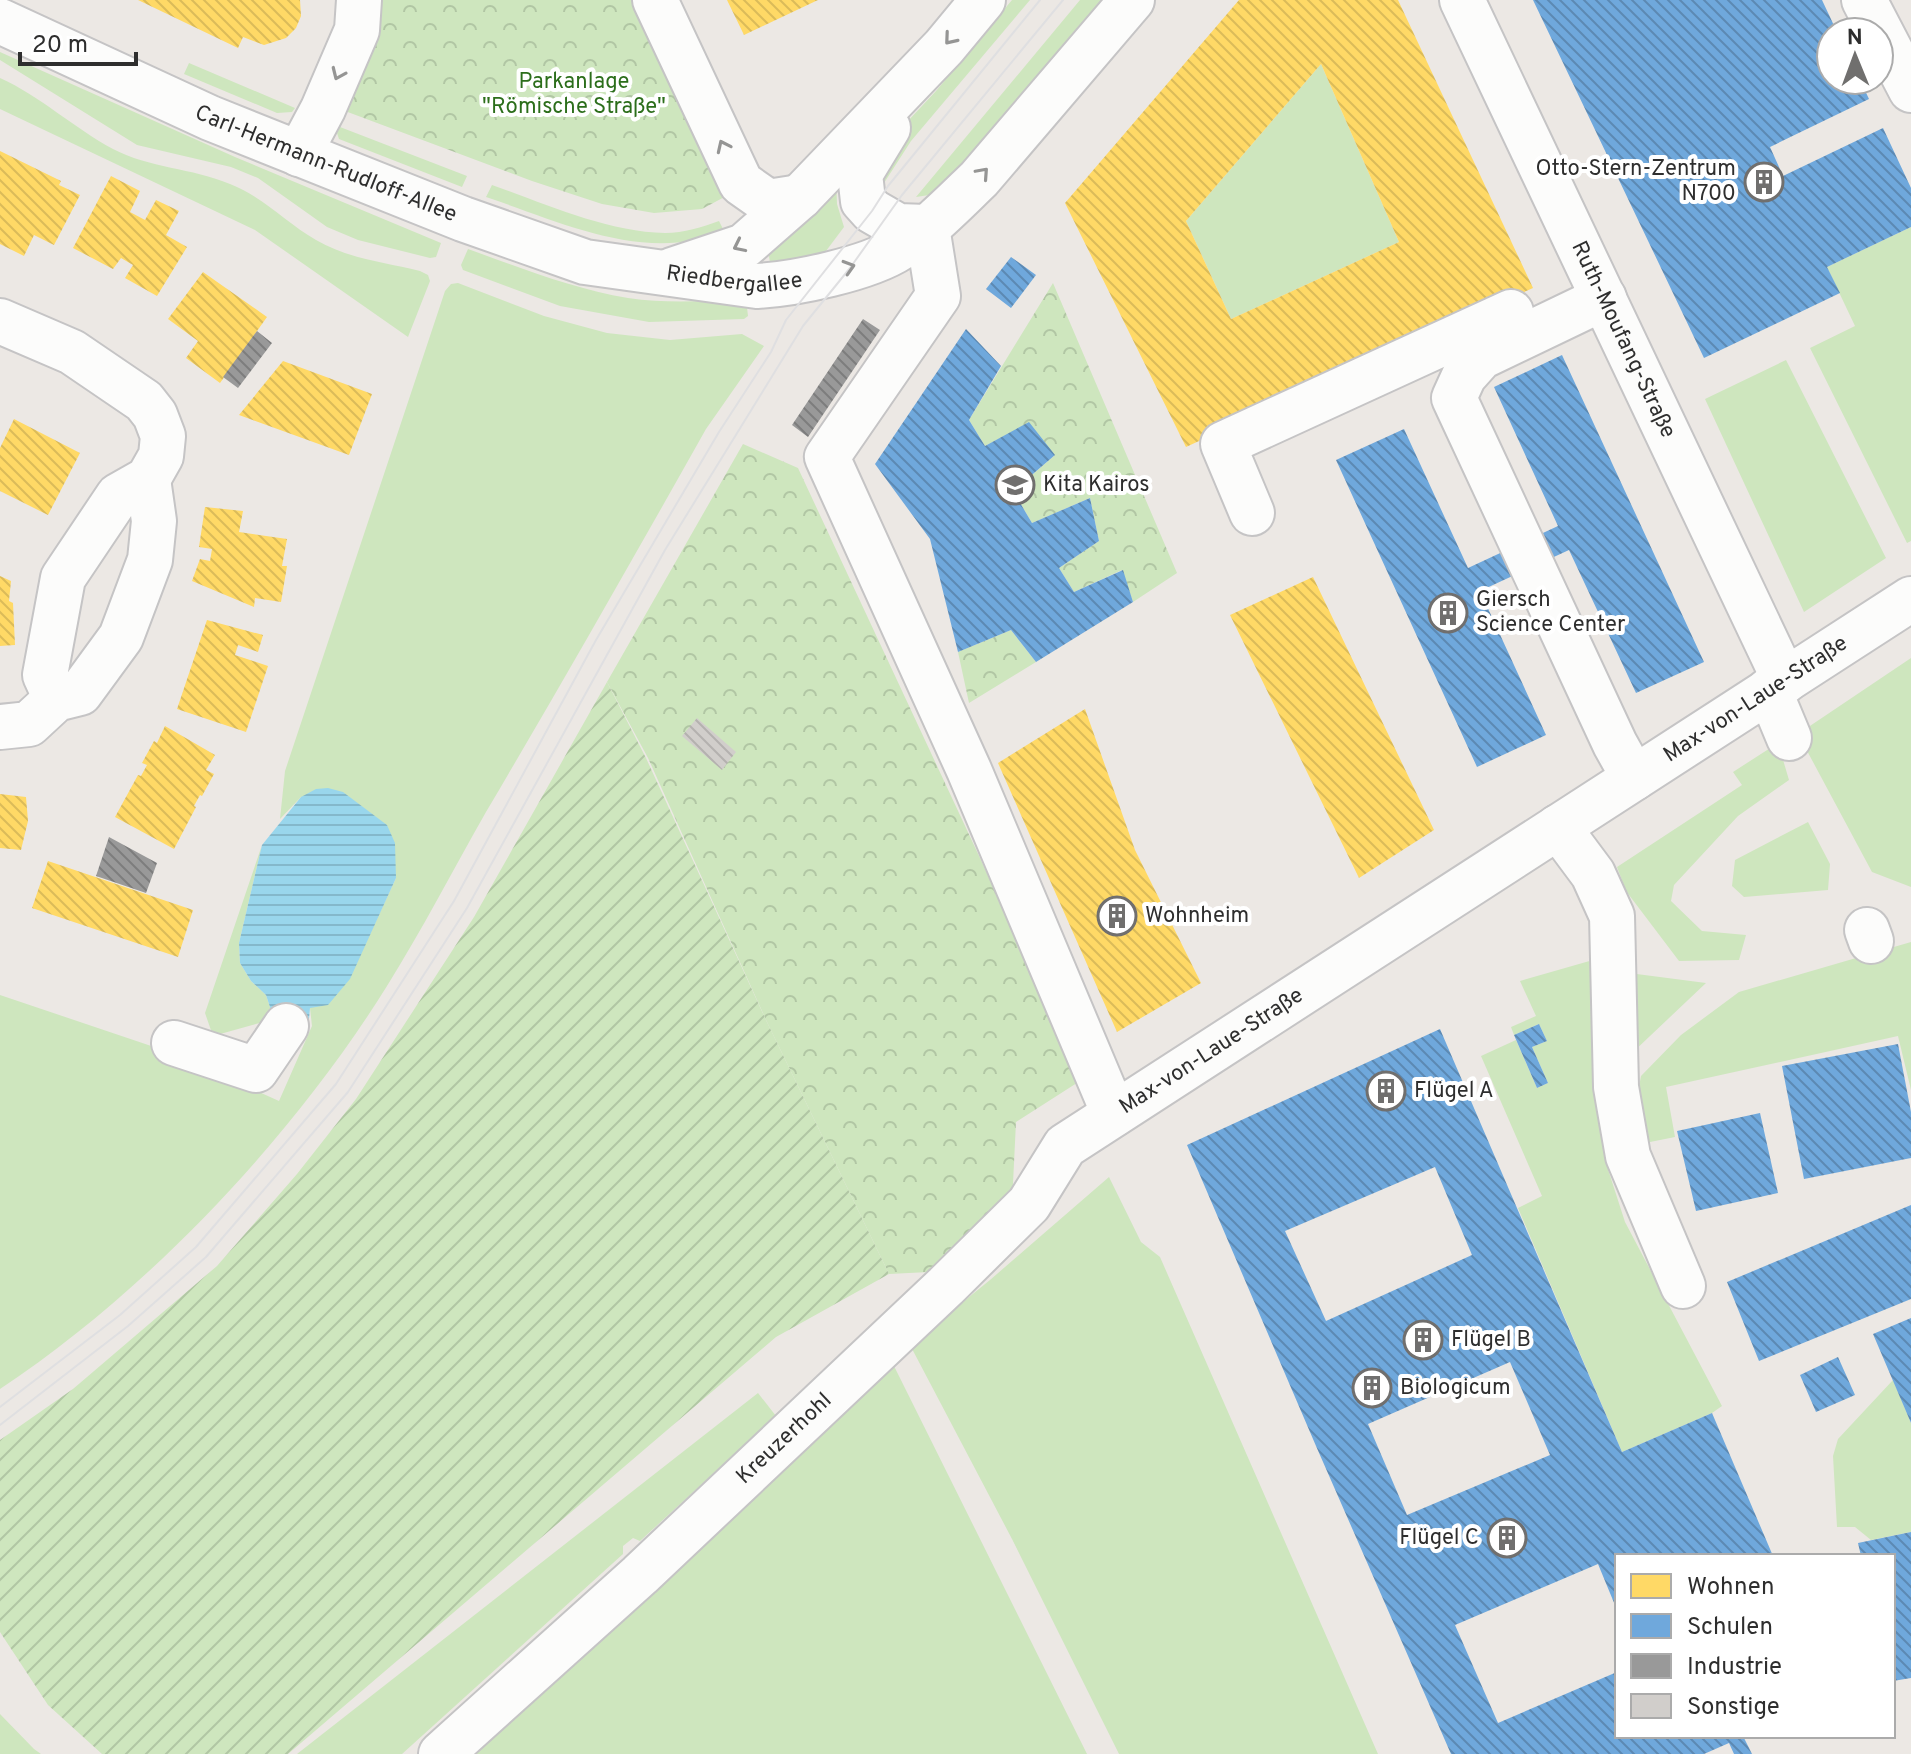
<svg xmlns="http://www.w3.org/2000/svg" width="1911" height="1754" viewBox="0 0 1911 1754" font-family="Overpass,sans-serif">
<defs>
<pattern id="park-crowns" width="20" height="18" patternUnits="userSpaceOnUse" patternTransform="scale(2)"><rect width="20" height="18" fill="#cee6be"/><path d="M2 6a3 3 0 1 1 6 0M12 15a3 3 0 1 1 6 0" fill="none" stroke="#b1c6a4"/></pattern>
<pattern id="garden-furrows" width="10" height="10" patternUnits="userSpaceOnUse" patternTransform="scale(2)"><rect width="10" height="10" fill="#cee6be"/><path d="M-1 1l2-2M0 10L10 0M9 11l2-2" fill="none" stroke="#b1c6a4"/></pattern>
<pattern id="water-rules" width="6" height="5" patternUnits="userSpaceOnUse" patternTransform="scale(2)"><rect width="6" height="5" fill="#99d6ec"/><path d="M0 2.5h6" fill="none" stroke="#84b8cb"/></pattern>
<pattern id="homes-back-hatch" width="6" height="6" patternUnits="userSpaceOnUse" patternTransform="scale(2)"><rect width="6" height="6" fill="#ffd966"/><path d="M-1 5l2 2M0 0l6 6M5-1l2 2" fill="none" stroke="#dbbb59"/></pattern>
<pattern id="schools-back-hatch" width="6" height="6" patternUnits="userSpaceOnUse" patternTransform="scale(2)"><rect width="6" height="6" fill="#6fa8dc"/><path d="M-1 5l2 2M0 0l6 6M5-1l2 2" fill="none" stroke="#5c89b3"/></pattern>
<pattern id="industry-back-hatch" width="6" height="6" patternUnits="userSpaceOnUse" patternTransform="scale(2)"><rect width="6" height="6" fill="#999"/><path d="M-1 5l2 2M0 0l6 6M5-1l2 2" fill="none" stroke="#7d7d7d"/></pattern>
<pattern id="building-back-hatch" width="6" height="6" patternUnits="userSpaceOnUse" patternTransform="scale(2)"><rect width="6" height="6" fill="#d1cecb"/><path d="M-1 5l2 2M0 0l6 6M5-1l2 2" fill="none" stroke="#b4b1af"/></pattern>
</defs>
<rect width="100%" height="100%" fill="#ece8e4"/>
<!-- grass -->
<path fill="#cee6be" d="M1012,0H1030L911,141L884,183L879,165L892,138L936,91Z
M1080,0H1101L1084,29L936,194L916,197Z
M0,52L235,157L441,243L436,257L430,258L358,240L327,227L258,178L231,167L137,145L0,60Z
M189,63L295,108L292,112L277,113L184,74Z
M1321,64L1399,242L1231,319L1186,221Z
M0,78C40,96 74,128 113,149C149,168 192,168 230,184C265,198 285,222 316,240C349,259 384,262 420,271L428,275L430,281L408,337L255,230L0,109Z
M340,127L467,176L462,187L339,139L337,133Z
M836,179L837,204L844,227L820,259L770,263L769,256L764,251Z
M492,185C546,204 607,232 665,233C684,233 702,227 719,221L724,231C646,264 561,222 486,197Z
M1911,227V541L1907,543L1810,348L1855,326L1827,267Z
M468,249C521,268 573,289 628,298C668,304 707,301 746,299L748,316L744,319L649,322L560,306L463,270L461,265Z
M458,283L544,316L607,333L670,340L742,334L764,346L706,429C634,557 561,685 486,812C453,870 422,930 387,986C293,1137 148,1291 0,1389V995L169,1052L279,1101L312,1026L310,1008L349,979L396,878L301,797L280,819L285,771L445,291L451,284Z
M1786,360L1886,558L1804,612L1705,399Z
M1911,658V887L1872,872L1798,734Z
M1778,743L1789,780L1738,816L1674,885L1671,901L1702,931L1746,935L1739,960L1679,961L1626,891L1617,867L1742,785L1733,772Z
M1808,822L1830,864L1828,890L1744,897L1732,886L1735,860Z
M262,845L239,943L240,963L251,981L266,995L274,1019L213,1036L205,1013Z
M1911,942V1090L1898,1036L1666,1087L1675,1137L1645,1143L1635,1109L1641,1076L1681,1035L1739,992Z
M1600,958L1592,1061L1605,1160L1625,1222L1722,1406L1712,1413L1622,1452L1518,1208L1542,1196L1481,1056L1516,1040L1537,1088L1548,1083L1532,1047L1547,1041L1539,1024L1514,1035L1511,1027L1536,1016L1520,981Z
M1629,973L1706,983L1631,1054Z
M1109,1177L1141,1242L1160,1257L1378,1754H1119L1012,1539L910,1345L990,1280Z
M892,1362L1087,1754H466Z
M1893,1380L1911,1423V1532L1871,1540L1855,1527H1837L1833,1456L1838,1439Z
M758,1393L776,1416L640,1541L633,1538L623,1546V1554L402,1754H297Z
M0,1714L34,1749L41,1754H0Z"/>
<!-- park -->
<path fill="url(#park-crowns)" d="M379,0H637L730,194L702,209L654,213L602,204L532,181L345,111Z
M1053,283L1177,573L1133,602L1122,570L1074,592L1059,568L1099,541L1090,498L1032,523L1013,491L1054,456L1029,423L985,446L969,420Z
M743,444L798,468L980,858L1080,1081L1016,1122L1012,1204L929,1272L889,1274L766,1020L648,758L607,682Z
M1011,630L1036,662L969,703L958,652Z"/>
<!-- garden -->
<path fill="url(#garden-furrows)" d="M607,682L646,758L766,1020L889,1274L776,1337L288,1754H102L48,1705L0,1632V1440L73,1389L217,1266L297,1174L356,1099L474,917Z"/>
<!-- water -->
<path fill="url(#water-rules)" d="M328,788L343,792L387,825L395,843L396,878L350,979L328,1005L310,1008L309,1019H274L266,995L251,981L240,963L239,943L262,845L301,797L316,789Z"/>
<!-- homes -->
<path fill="url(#homes-back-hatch)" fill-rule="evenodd" d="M138,0H300L301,16L296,28L286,38L264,45L243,37L238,48Z
M727,0H818L744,35Z
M1239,0H1398L1533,288L1186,447L1065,203ZM1321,64L1399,242L1231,319L1186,221Z
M0,151L61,181L59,185L80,195L54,245L34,235L24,256L0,244Z
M111,176L140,191L130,212L145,220L156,200L179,211L166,235L187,247L157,296L125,278L133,265L121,258L113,269L73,248Z
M203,272L267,317L220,383L186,358L198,341L168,319Z
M283,361L372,394L349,455L239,415Z
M14,419L80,453L48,515L0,491V448Z
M205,507L243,511L239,532L287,539L282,566H287L281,602L255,598L254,607L192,581L200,559L210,561L212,549L199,547Z
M0,576L11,581L9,601L13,603L15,645L0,646Z
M1313,577L1434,830L1359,878L1230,615Z
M207,620L263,635L258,652L238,645L235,655L268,666L246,732L177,709Z
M1085,709L1135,850L1201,983L1117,1032L998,763Z
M165,726L215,755L206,770L214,774L202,796L200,795L194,806L196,807L174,849L115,817L138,775L141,776L147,765L142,763L154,741L157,743Z
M0,794L26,797L28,821L21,850L0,848Z
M48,861L193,910L178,957L32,908Z"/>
<!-- schools -->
<path fill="url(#schools-back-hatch)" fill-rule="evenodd" d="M1533,0H1822L1837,32H1831V80H1860L1869,99L1770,147L1783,176L1883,128L1911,188V227L1827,267L1840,293L1704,358Z
M1011,257L1036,275L1011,308L986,289Z
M966,329L1001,366L969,420L985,446L1029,422L1055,455L1013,491L1032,523L1090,498L1099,541L1059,568L1074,592L1123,570L1133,602L1036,662L1011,630L958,652L930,539L875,464Z
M1562,355L1704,662L1636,693L1569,550L1480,591L1546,735L1477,767L1336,460L1404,429L1468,568L1558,526L1494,387Z
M1539,1024L1547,1041L1532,1047L1548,1083L1537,1088L1514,1035Z
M1440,1029L1622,1452L1712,1413L1773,1556H1617V1610L1598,1564L1455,1625L1498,1723L1617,1672V1736H1743L1752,1754H1734L1729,1743L1704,1754H1451L1316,1446L1187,1145ZM1435,1167L1472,1255L1326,1321L1285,1231ZM1510,1362L1550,1455L1407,1515L1368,1424Z
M1898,1044L1911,1112V1158L1804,1179L1782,1066Z
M1760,1113L1778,1193L1696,1211L1677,1131Z
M1911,1205V1299L1759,1361L1727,1282Z
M1911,1318V1423L1873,1334Z
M1838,1357L1855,1395L1816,1412L1800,1375Z
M1911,1532V1678L1893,1681V1556H1861L1858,1543Z"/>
<!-- industry -->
<path fill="url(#industry-back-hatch)" d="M863,319L880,330L808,437L792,425Z
M257,331L272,343L238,388L223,377Z
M109,837L157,863L146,893L96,876Z"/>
<!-- building -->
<path fill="url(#building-back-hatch)" d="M697,718L736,752L722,770L682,736Z"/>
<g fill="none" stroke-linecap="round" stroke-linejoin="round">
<!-- minor casing -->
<g stroke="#c5c4c5" stroke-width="48">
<g id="minor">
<path d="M655,0L741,183L768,202L800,197"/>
<path id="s1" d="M1462,0L1785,681"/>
<path d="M1864,0L1911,90"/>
<path id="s2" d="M0,21L210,118L463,219L585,262L757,286C794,284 868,269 900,248C929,229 954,203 979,179L1132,0"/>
<path d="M888,128L860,174L863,201L872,211L898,226L927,227"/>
<path d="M299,154L323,109L357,30L359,0"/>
<path d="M927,227L938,296L827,457L969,770L1114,1114"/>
<path d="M672,270L744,246L800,197L944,47L983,0"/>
<path d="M1604,298L1481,357L1464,376L1454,398L1615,744L1634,778"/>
<path d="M0,321L72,352L144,401L155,415L163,436L161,456L148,479L118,496L63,578L45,675L56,699"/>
<path d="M1252,513L1223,444L1511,312"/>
<path d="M1769,690L1789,738"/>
<path d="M0,727L29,724L56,699L80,693L121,637L150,560L154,521L148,479"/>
<path d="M1558,827L1593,874L1612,916L1616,1087L1628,1156L1683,1286"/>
<path d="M1867,930L1871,941"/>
<path d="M174,1043L256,1070L286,1026"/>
<path id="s3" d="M441,1754L640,1575L946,1286L1029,1204L1065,1146L1911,599"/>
</g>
</g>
<!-- minor -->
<use href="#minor" stroke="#fcfcfb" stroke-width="44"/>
<!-- tram -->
<path stroke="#dfdfe1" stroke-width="2" d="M0,1407L120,1315L196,1247L336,1084L454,901L596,640L719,432L771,352L786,320L872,211L888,186L1040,0
M0,1425L128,1326L206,1257L348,1092L467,908L665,550L803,326L850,268L902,195L1063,0"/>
</g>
<!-- one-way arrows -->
<defs><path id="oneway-chevron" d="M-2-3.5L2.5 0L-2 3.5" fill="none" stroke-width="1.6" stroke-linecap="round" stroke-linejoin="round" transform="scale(2)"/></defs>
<g stroke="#959594">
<use href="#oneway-chevron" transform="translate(950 39) rotate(130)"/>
<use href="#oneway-chevron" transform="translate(338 74) rotate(114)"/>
<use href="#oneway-chevron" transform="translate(723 146) rotate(-115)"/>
<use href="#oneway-chevron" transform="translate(983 173) rotate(-48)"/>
<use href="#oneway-chevron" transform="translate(739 246) rotate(154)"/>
<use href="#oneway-chevron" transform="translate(849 267) rotate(-17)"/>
</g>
<!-- icons -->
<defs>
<g id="building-ring" transform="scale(2)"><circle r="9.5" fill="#fff" stroke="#706f6e" stroke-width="1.5"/><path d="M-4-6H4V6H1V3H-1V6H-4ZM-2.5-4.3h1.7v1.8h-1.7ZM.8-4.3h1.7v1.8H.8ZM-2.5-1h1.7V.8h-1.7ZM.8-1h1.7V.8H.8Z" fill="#706f6e"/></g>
<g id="school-ring" transform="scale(2)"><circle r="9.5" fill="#fff" stroke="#706f6e" stroke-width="1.5"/><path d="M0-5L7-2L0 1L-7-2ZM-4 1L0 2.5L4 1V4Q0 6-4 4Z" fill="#706f6e"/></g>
</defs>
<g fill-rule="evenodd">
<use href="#building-ring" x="1764" y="182"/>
<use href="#school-ring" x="1015" y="485"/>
<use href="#building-ring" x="1448" y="613"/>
<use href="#building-ring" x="1117" y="916"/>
<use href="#building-ring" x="1386" y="1091"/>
<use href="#building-ring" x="1423" y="1340"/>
<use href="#building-ring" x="1372" y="1388"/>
<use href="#building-ring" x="1507" y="1538"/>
</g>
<g text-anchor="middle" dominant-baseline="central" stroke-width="8" stroke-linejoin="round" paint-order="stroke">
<!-- park labels -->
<g font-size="22" fill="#2c6e1b" stroke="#fff">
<text x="574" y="82">Parkanlage<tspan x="574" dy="25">"Römische Straße"</tspan></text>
</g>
<!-- street labels -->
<g font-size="22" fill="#2e2e2e" stroke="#fff">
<text stroke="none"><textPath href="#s2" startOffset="356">Carl-Hermann-Rudloff-Allee</textPath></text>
<text stroke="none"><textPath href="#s2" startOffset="784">Riedbergallee</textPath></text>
<text stroke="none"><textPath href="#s1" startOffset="376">Ruth-Moufang-Straße</textPath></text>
<text stroke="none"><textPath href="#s3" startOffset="1696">Max-von-Laue-Straße</textPath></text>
<text stroke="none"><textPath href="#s3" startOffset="1048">Max-von-Laue-Straße</textPath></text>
<text stroke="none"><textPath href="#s3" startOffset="466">Kreuzerhohl</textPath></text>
</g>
<!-- poi labels -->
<g font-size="22" fill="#2e2e2e" stroke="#fff" text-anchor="start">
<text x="1736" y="169" text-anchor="end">Otto-Stern-Zentrum<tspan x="1736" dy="25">N700</tspan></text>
<text x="1043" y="485">Kita Kairos</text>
<text x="1476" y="600">Giersch<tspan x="1476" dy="25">Science Center</tspan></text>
<text x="1145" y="916">Wohnheim</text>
<text x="1414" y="1091">Flügel A</text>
<text x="1451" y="1340">Flügel B</text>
<text x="1400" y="1388">Biologicum</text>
<text x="1479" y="1538" text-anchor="end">Flügel C</text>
</g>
</g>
<!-- legend -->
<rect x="1615" y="1554" width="280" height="184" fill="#ffffff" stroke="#ababab" stroke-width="2"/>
<rect x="1631" y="1574" width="40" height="24" fill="#ffd966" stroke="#ababab" stroke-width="2"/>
<text x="1687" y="1594" font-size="24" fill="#2e2e2e">Wohnen</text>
<rect x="1631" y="1614" width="40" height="24" fill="#6fa8dc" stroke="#ababab" stroke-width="2"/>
<text x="1687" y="1634" font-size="24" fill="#2e2e2e">Schulen</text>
<rect x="1631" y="1654" width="40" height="24" fill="#999999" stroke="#ababab" stroke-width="2"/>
<text x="1687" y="1674" font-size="24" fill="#2e2e2e">Industrie</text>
<rect x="1631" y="1694" width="40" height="24" fill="#d1cecb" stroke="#ababab" stroke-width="2"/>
<text x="1687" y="1714" font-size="24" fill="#2e2e2e">Sonstige</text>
<!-- north arrow -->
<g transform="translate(1855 56) rotate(359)"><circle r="38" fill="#ffffff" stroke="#ababab" stroke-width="2"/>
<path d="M0-6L14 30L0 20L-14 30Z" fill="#706f6e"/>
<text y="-12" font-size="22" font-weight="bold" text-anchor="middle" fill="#2e2e2e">N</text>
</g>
<!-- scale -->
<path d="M20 52v12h116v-12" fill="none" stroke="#2e2e2e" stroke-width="4"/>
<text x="32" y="52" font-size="24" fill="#2e2e2e" stroke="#ffffff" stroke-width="6" paint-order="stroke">20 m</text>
</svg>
